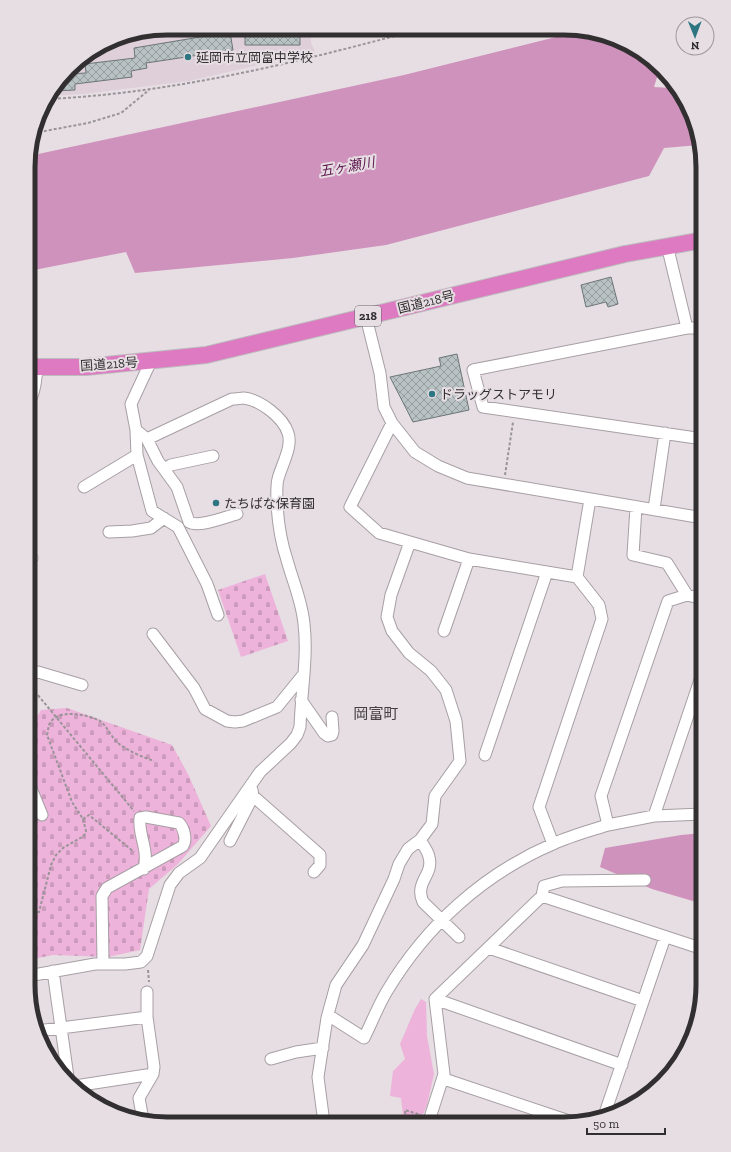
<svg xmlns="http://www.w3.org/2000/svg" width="731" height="1152" viewBox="0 0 731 1152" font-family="'Zilla Slab','Noto Sans JP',serif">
<defs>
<pattern id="cemetery-stones" width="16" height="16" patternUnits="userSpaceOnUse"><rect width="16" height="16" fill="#edb3db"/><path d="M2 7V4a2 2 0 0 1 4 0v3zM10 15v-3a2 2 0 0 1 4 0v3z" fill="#cc9abc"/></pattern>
<pattern id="building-cross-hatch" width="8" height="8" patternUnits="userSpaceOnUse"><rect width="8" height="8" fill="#b8c1c3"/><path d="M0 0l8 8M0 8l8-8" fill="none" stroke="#969d9f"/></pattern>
</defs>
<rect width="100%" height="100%" fill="#e6dee3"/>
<!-- built -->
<path fill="#decfd9" d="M167,28H311V43L315,52L189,81L83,94L50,96L75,63L114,39Z"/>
<!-- cemetery -->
<path fill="url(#cemetery-stones)" d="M265,574L288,641L241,657L218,590Z
M67,708L172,745L188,774L211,826L178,864L149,889L140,950L108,957L53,955L28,960V800L39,795L31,764L29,729L41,710Z"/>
<!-- park -->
<path fill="#edb3db" d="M421,999L426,1002L427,1036L434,1074L427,1105L419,1124H404L401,1098L390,1096L393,1071L405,1059L400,1044L415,1009Z"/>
<!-- water -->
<path fill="#cf92bc" d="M584,30L648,57L659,71L654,87L672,88L692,114L699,145L664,148L649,176L386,245L293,258L135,273L126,252L29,271V156L404,75Z
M703,833V904L652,889L600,867L605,848L681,835Z"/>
<!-- building -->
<path fill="url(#building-cross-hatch)" stroke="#6d7677" d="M245,28H300V45H245Z
M230,32L233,50L146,63L147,68L131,71L132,77L75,84V90L54,91L67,74L86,73L85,64L135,58L134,48Z
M611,277L618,304L608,307L606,302L586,307L581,285Z
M457,354L469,410L413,422L390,377L441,366L439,358Z"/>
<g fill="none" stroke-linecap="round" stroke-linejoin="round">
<!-- minor casing -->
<g stroke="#a79fa4" stroke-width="13">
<path id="minor" d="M667,245L687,328
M366,317L380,373L384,407L392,423L415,452L438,466L467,478L703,518
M29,402C35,392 36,379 37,367
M136,430L137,455L152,511L178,527L207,584L218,615
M147,439L158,461L177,487L189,522C199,528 225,517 237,514
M703,439L483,407L473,370L687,328H703
M164,469L171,465L213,456
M84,487L137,455
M636,507L633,555L667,563L687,595
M654,509L665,433
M109,532L132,531L151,528L164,518
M410,542L469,559L577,577
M29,562L32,558L29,555
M444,631L469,559
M153,634L194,688L205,709L227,721L235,722L243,721L277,707L303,675
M28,676L38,672L82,685
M301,700L324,733L328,736L332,735L333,731L332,717
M485,755L547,572
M28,781L42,815
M253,796L320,855V865L314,872
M703,814L654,816L608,825L601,796L668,601L687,595L703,599
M654,816L703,671
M420,840C423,845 428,851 429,857C434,875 414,882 423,902L459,937
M230,841L253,796L252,790
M553,844L539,807L602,619L599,605L577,577L590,499
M542,896L544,886L562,881L645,880
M489,948L643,1001
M103,963L102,896L107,888L183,846C187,840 184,828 179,823L146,817L140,818C138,836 149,848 144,869
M53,971L68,1077
M28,976L95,964H125L141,962L147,956L170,885L179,873L200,858L260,772L291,743L297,735L300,727C301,694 308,657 304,624C302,601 293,582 287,560C281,542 278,523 277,504C277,496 276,487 278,479C281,466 293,447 288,433C283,417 260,400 244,398C241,398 236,399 232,399L147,439L136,430L131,404L151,361
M435,999L622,1065
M328,1015L364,1038C372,1022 378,1006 387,991C426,926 483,874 553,844C570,836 589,831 608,825
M37,1031L147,1017
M271,1059L296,1052L323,1048
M444,1079L572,1122
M75,1086L153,1074
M604,1116L665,937
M143,1120L139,1098L153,1074L154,1067L147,1017V992
M324,1123L318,1077L327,1018L336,985L363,945L394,879L399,864L408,849L420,840L432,824L435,796L460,761L456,721L446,690L431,671L409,653L392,631L387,617L391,595L410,542L379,533L350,507L392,423
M428,1124L444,1074L435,999L542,896L703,949"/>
</g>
<!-- highway casing -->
<g stroke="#bdbcbd" stroke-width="18">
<path id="highway" d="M29,367H86L206,355L625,254L703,240"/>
</g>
<!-- path -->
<path stroke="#999497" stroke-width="2" stroke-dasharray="3 2" stroke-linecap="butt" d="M48,99C175,93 298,62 421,29
M34,133L88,123L121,113L149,90
M505,475L513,422
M28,692L32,688L134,811
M83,819L89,815L134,852
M28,912L32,914L39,912L51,865L56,855L63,848L84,836L86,831L83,819L72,802L47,735C48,732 48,728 49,725C56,708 87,714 100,721C107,726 111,737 118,743C128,751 142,757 154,761
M148,970L149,982
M406,1124L405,1110L421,1115"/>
<!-- minor -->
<use href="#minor" stroke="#fff" stroke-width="11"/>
<!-- highway -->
<use href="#highway" stroke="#dd7ac2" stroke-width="16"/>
</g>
<!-- markers -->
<g fill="#2d7580" stroke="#e6dee3" stroke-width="1.5">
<circle cx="188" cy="57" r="4"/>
<circle cx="432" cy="394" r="4"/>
<circle cx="216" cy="503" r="4"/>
</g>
<g text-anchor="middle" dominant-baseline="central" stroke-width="4" stroke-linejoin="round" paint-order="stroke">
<!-- shield labels -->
<rect fill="#e6dee3" stroke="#686466" stroke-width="1" x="355" y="306" width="26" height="20" rx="3"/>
<g font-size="12" font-weight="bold" fill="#322f31">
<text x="368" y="316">218</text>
</g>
<!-- poi labels -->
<g font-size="13" fill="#322f31" stroke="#e6dee3" text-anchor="start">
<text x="196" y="57">延岡市立岡富中学校</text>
<text x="440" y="394">ドラッグストアモリ</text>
<text x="224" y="503">たちばな保育園</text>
</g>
<!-- street labels -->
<g font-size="13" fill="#322f31" stroke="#e6dee3">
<text transform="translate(426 302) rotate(-14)">国道218号</text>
<text transform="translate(109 364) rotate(-4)">国道218号</text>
</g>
<!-- water labels -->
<g font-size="14" font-style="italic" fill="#601850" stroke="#e6dee3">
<text transform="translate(347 167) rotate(-10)">五ヶ瀬川</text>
</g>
<!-- quarter labels -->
<g font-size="15" fill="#464044" stroke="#e6dee3">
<text x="376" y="714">岡富町</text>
</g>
</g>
<!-- crop -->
<path d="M0 0H731V1152H0ZM167 35H564A132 132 0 0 1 696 167V985A132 132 0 0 1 564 1117H167A132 132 0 0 1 35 985V167A132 132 0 0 1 167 35Z" fill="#e6dee3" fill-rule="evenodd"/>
<path fill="none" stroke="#322f31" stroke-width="5" d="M167 35H564A132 132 0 0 1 696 167V985A132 132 0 0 1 564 1117H167A132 132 0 0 1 35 985V167A132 132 0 0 1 167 35Z"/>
<!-- north arrow -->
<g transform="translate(695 36) rotate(179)"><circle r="19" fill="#e6dee3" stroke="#9e989c"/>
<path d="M0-3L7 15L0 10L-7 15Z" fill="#2d7580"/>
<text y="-6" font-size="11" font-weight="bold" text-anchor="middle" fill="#322f31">N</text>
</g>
<!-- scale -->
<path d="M587 1128v6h78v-6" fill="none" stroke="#322f31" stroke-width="2"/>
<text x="593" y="1128" font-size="12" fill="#322f31" stroke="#e6dee3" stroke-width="3" paint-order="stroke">50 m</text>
</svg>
